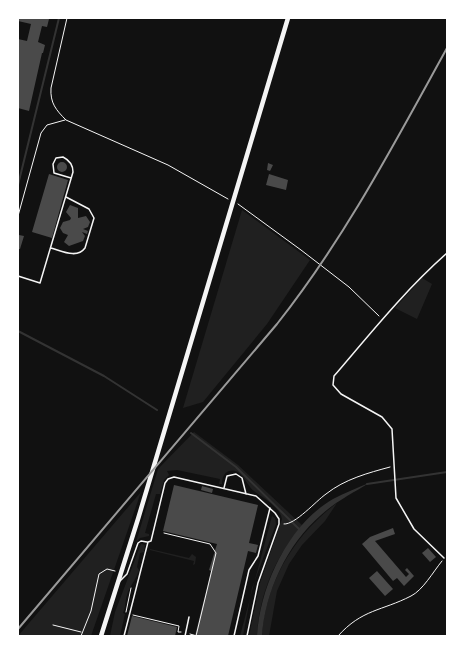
<svg xmlns="http://www.w3.org/2000/svg" width="465" height="654" viewBox="0 0 465 654" font-family="'Noto Serif',serif">
<rect width="100%" height="100%" fill="#111"/>
<!-- green -->
<path fill="#202020" d="M242,210L310,260L267,324L203,402L183,408Z
M422,278L432,284L417,319L395,308Z
M194,432L238,465L303,526C275,555 259,596 257,636H249L260,583L282,519C279,505 264,499 254,491C246,485 242,467 229,471C223,473 222,480 222,484H219L220,479L177,470L167,471L169,475L164,480L160,494H156L145,533L149,534V536L140,538L136,542L158,469Z
M141,492L91,636H18Z
M337,503L325,521L302,545L289,564L277,591L269,636H262C265,583 295,534 337,503Z
M272,516L275,518L276,524L252,588L243,636H240Z
M141,544L145,545L144,552L140,553L137,567L139,570C136,580 129,587 127,595C125,600 126,607 123,613L125,614L120,636H110L115,612Z
M150,549L189,558L192,554L196,557L195,564L193,565L194,561L150,550Z"/>
<!-- water -->
<path fill="#333" d="M369,483C353,493 335,502 321,515C287,544 265,592 262,636H257C260,586 288,525 333,499C344,493 357,488 369,483Z"/>
<g fill="none" stroke-linecap="round" stroke-linejoin="round">
<!-- stream -->
<path stroke="#333" stroke-width="2" d="M18,185L59,18
M18,331L104,376L157,410
M191,433L236,467L300,530
M367,484L447,472"/>
</g>
<!-- building -->
<path fill="#4a4a4a" d="M18,18L49,19L47,27L42,26L38,42L45,45L43,53H42L29,111L18,108V39L27,41L31,24L18,21Z
M57 167a5 5 0 1 1 10 0a5 5 0 1 1-10 0Z
M268,163L273,165L270,171L267,170Z
M49,174L68,180L52,238L32,232Z
M269,174L288,180L286,190L266,185Z
M70,205L78,208V218L86,216L90,222L88,227L83,229L88,231L87,234L82,232L85,236L83,241L69,246L64,242L68,235L63,233L60,228L63,222L70,220L71,218L66,212Z
M19,235L24,236L20,249H18Z
M174,485L258,505L249,543L258,545L256,553L248,551L228,636H195L211,571L209,570L217,544L163,531Z
M202,486L213,489L212,493L201,490Z
M393,528L395,534L375,541L406,577L409,574L405,570L407,568L414,576L404,586L397,578L393,581L362,544L370,537Z
M428,548L436,557L430,562L422,553Z
M377,571L393,589L385,596L369,578Z
M132,616L177,627L175,636H127Z"/>
<g fill="none" stroke-linecap="round" stroke-linejoin="round">
<!-- path -->
<path stroke="#f5f5f5" stroke-width="1" d="M67,18L51,88C50,103 56,110 66,120L168,165L228,199
M238,204L301,250L349,287L379,316
M18,216L41,133L47,125L65,120
M284,524C295,525 316,501 326,494C345,479 368,473 390,467
M164,533L210,544L216,553L196,636
M126,612L131,588
M133,615L179,626L178,632H181
M53,625L81,632
M190,634L197,636
M81,636L91,611L99,574L107,569L115,571
M338,636C362,609 382,611 411,596C423,590 433,572 442,561"/>
<!-- service -->
<path stroke="#f5f5f5" stroke-width="1.5" d="M51,248C62,251 77,259 85,248L94,218L89,209L66,197
M18,276L40,283L73,172C73,164 69,160 63,157L56,158L53,164L54,173L71,178
M224,488L227,476L236,474L242,478L246,494
M444,558L414,529L396,498L392,429L382,417L341,394L333,385L334,376C370,334 405,290 447,253
M120,581L127,574L138,543L141,541L147,542
M124,636L148,542L151,541L165,483L168,479L174,477L256,496L275,513L279,519V524L258,583L247,636
M185,636L189,617
M234,636L249,570L258,556L270,508"/>
<!-- primary -->
<path stroke="#f5f5f5" stroke-width="4.5" d="M101,636L138,519L288,18"/>
<!-- rail -->
<path stroke="#9a9a9a" stroke-width="2" d="M18,629L277,324C345,238 394,144 447,48"/>
</g>
<!-- border -->
<rect width="465" height="654" fill="none" stroke="#ffffff" stroke-width="38"/>
</svg>
